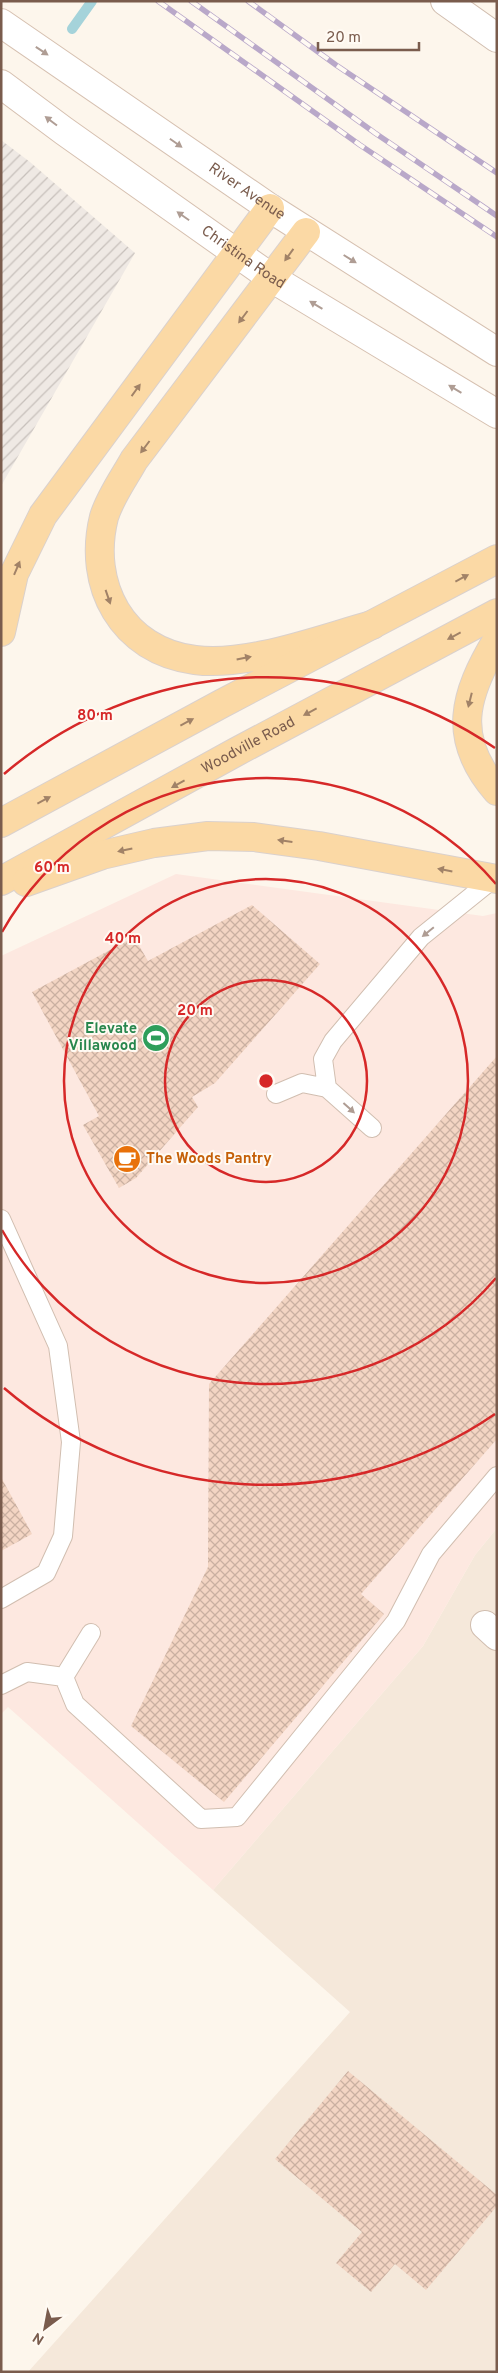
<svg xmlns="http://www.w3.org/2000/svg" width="498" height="2373" viewBox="0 0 498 2373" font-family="Overpass,sans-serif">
<defs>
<pattern id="industrial-furrows" width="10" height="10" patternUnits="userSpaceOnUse" patternTransform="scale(1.25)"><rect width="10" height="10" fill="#efe9e4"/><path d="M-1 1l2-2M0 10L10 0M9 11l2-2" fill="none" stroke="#c7c0bb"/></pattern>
<pattern id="building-cross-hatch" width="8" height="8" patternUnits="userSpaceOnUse" patternTransform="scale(1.25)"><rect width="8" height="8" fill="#f3d5c3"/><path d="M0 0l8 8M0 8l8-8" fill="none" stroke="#cab0a1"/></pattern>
</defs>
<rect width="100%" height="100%" fill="#fdf6ec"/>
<!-- residential -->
<path fill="#f5e8da" d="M497,1528V2372H28L350,2012L213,1890L423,1646L475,1555Z"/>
<!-- commercial -->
<path fill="#fde8e0" d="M176,874L483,916L497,913V1528L475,1555L423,1646L213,1890L8,1707L1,1714V956Z"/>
<!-- industrial -->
<path fill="url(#industrial-furrows)" d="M1,140L30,162L135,253L1,486Z"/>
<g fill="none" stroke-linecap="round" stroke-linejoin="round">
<!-- stream -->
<path stroke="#a5d3da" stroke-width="10" d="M72,29L92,1"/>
</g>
<!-- building -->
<path fill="url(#building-cross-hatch)" d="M252,905L320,964L215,1083L192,1097L198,1107L136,1178L119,1188L83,1125L99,1116L32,992L134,937L148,961Z
M497,1056V1439L361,1594L384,1614L224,1802L131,1726L208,1567L209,1384Z
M1,1477L32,1534L1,1551Z
M348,2071L497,2195V2206L426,2290L395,2264L371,2292L336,2263L362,2232L275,2159Z"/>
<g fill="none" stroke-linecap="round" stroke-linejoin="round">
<!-- service casing -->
<g stroke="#d1beb0" stroke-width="20">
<path id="service" d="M327,1088L323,1059L333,1041L421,937L493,879
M276,1094L302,1083L327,1088L372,1128
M1,1219L58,1346L71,1442L63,1536L46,1573L1,1599
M64,1677L75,1704L201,1819L237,1817L396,1621L431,1554L497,1476
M1,1685L27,1672L64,1677L91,1633"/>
</g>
<!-- minor casing -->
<g stroke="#d1beb0" stroke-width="30">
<path id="minor" d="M445,1L497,38
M485,1625L497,1636"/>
</g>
<!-- secondary casing -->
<g stroke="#d6c0b0" stroke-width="30">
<g id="secondary">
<path id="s1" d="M1,23L270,208L497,352"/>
<path id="s2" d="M1,84L64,131L273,279L497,414"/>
</g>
</g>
<!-- primary casing -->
<g stroke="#dad1cd" stroke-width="30">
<g id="primary">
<path d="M306,232L134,460C124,478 110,497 104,517C87,585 122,651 195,660C248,667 321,639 372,625"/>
<path d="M1,632L14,574L43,515L270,208"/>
<path d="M497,640C464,695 451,738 497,791"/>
<path d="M1,823L221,704L497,559"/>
<path id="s3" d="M1,881L236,752L497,613"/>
<path d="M26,882L102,855L154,843L208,836L254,837L319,846L497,879"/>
</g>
</g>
<!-- service -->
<use href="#service" stroke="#fff" stroke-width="18"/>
<!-- minor -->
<use href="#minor" stroke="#fff" stroke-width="28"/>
<!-- secondary -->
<use href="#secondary" stroke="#fff" stroke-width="28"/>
<!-- primary -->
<use href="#primary" stroke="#fbd9a5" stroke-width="28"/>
<!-- rail casing -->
<g stroke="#b9a8c9" stroke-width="5.5">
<path id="rail" d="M158,1L360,145L497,237
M191,1L375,133L497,216
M248,1L336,65L497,173"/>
</g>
<!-- rail -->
<use href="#rail" stroke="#fffaf3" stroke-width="4" stroke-dasharray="11" stroke-linecap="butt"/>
</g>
<!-- one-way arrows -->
<defs><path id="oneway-solid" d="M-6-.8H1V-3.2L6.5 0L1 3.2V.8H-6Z" transform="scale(1.25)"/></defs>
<g fill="#af9d94">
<use href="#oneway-solid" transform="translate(42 51) rotate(34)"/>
<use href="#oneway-solid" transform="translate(51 121) rotate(-143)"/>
<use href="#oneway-solid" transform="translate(176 143) rotate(35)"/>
<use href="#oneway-solid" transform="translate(183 216) rotate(-145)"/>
<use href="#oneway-solid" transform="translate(350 259) rotate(32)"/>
<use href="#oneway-solid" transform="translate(316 305) rotate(-149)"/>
<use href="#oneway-solid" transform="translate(455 389) rotate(-149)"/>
<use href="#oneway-solid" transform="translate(428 932) rotate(141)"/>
<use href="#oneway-solid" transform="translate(349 1108) rotate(42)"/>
</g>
<g fill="#a18267">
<use href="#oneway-solid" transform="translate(289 255) rotate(126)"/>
<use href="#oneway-solid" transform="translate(243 317) rotate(127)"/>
<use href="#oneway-solid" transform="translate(136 390) rotate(-54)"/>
<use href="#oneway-solid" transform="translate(145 447) rotate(127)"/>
<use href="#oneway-solid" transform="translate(17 568) rotate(-67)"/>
<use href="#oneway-solid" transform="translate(462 578) rotate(-28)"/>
<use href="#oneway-solid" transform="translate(108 597) rotate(71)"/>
<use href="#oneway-solid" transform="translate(454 636) rotate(152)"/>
<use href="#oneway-solid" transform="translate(244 658) rotate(-11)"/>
<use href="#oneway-solid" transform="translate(470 700) rotate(104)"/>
<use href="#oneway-solid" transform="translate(310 712) rotate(152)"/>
<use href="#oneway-solid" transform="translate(187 722) rotate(-28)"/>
<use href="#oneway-solid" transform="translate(178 784) rotate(151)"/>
<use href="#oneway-solid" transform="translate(44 800) rotate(-28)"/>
<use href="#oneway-solid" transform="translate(285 841) rotate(-172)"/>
<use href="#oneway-solid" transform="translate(125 850) rotate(168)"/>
<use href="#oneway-solid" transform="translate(445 870) rotate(-169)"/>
</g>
<!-- distance rings -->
<g fill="none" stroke="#d62828" stroke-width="2.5">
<circle cx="266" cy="1081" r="101"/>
<circle cx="266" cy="1081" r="202"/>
<path d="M496 1278A303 303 0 0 1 2 1230M2 932A303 303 0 0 1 496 884"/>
<path d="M495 1414A404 404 0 0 1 4 1388M4 774A404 404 0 0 1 495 748"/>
</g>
<!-- icons -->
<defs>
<g id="stadium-disc" transform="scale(1.4375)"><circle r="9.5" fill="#2e9e5b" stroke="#fffaf3"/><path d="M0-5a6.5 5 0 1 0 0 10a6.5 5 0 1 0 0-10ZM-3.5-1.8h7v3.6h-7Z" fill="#fff"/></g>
<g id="cafe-disc" transform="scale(1.4375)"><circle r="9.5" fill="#e8710a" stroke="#fffaf3"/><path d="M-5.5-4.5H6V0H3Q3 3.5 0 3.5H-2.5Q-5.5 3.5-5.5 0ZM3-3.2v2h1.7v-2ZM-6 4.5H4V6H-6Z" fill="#fff"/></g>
</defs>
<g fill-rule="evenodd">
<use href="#stadium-disc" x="156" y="1038"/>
<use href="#cafe-disc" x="127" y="1159"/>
</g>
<g text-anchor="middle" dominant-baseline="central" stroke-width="4" stroke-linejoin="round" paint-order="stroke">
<!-- street labels -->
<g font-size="15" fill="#7a5c4d" stroke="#fffaf3">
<text stroke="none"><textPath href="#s1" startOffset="298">River Avenue</textPath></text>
<text stroke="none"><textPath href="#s2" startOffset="298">Christina Road</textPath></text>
<text stroke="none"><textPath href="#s3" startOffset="282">Woodville Road</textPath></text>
</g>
<!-- leisure labels -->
<g font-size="15" font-weight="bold" fill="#27864d" stroke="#fffaf3" text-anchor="end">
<text x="137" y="1029">Elevate<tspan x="137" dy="17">Villawood</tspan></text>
</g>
<!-- food labels -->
<g font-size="15" font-weight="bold" fill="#c56008" stroke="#fffaf3" text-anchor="start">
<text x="146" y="1159">The Woods Pantry</text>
</g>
</g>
<circle cx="266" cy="1081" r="8" fill="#d62828" stroke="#fffaf3" stroke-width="2.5"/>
<g font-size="15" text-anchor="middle" font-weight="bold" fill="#d62828" stroke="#fffaf3" stroke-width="4" stroke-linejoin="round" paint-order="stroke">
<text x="95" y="720">80 m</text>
<text x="52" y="872">60 m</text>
<text x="123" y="943">40 m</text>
<text x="195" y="1015">20 m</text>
</g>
<!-- border -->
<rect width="498" height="2373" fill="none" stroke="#7a5c4d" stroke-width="5"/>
<!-- north arrow -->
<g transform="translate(45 2328) rotate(212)" stroke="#fffaf3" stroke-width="4" paint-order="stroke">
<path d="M0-4L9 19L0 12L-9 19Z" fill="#7a5c4d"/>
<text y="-8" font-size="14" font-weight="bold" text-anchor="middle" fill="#7a5c4d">N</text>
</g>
<!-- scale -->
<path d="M318 42v8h101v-8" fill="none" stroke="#7a5c4d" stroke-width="2.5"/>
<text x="326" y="42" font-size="15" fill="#7a5c4d" stroke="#fffaf3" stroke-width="4" paint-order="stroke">20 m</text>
</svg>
